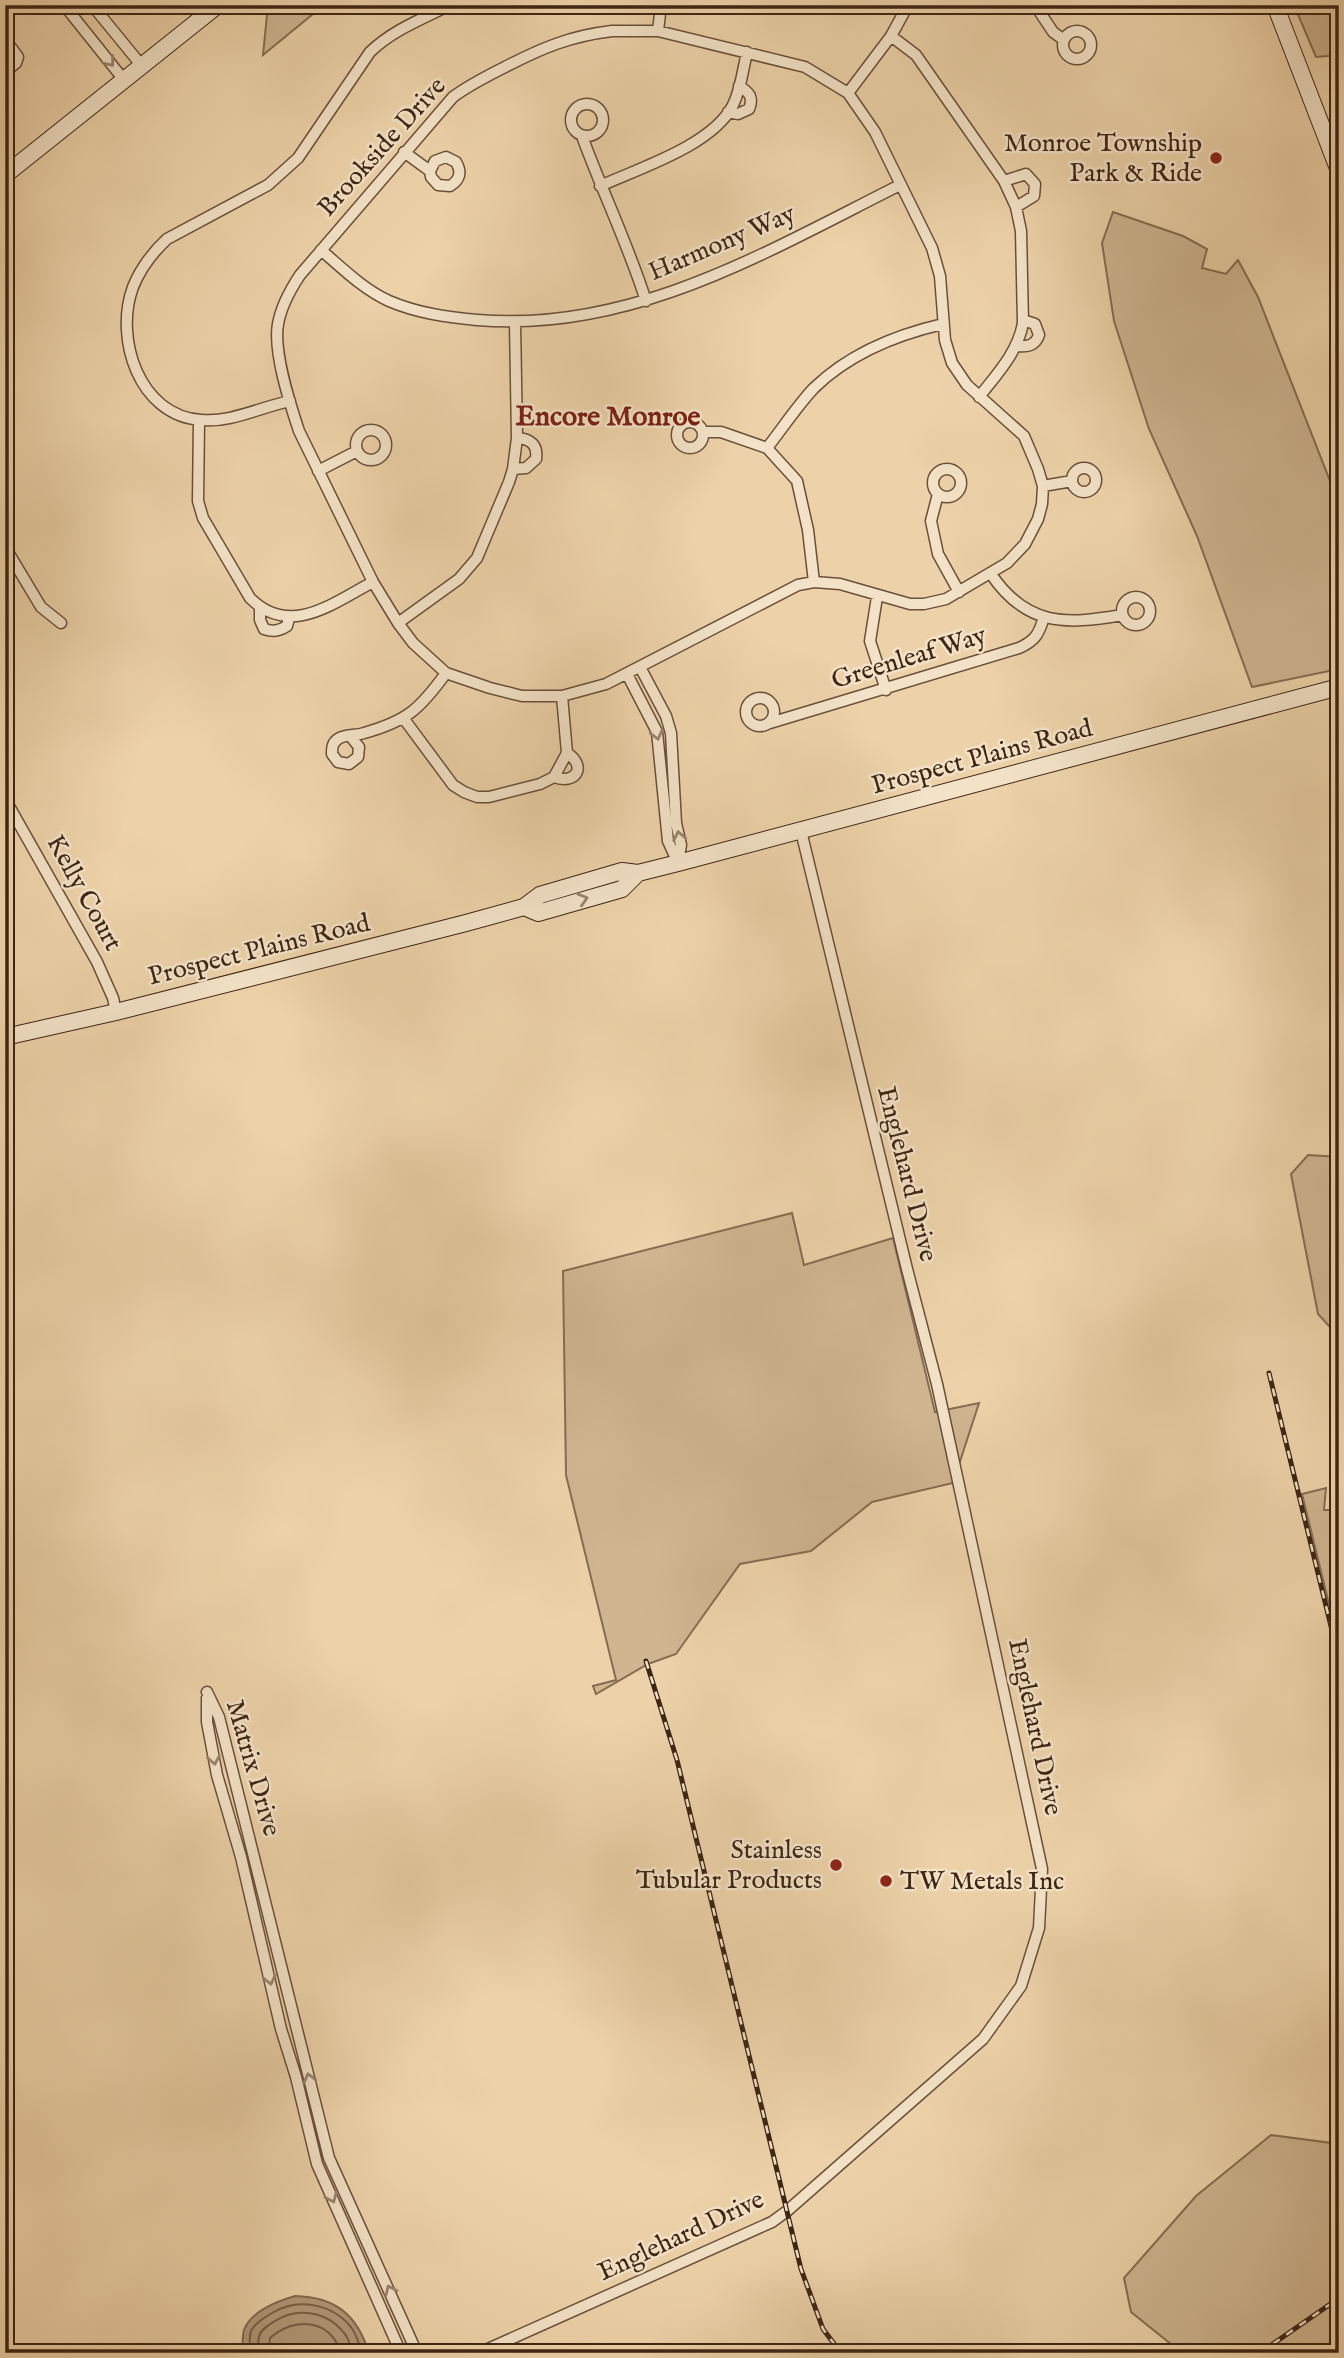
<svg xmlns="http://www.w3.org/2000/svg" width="1344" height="2358" viewBox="0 0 1344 2358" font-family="'IM FELL English',serif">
<rect width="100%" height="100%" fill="#edd2a9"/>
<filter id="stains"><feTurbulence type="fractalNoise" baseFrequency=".00286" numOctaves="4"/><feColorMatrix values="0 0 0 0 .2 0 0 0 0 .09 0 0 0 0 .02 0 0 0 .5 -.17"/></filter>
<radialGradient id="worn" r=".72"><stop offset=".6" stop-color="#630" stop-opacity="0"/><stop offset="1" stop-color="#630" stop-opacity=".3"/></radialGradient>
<!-- green -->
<path fill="#cfb590" stroke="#866d52" stroke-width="2" d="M268,5H324L263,55Z
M1294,5H1339V55L1316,57Z
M1113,212L1183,236L1207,249L1202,268L1226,274L1238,260L1258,297L1339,504V669L1252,687L1197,536L1149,429L1114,321L1102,243Z
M1308,1155L1339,1157V1337L1318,1314L1291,1174Z
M792,1213L804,1265L893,1238L935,1412L979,1403L953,1483L872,1502L811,1551L740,1564L676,1654L648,1664L596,1694L593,1686L616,1680L566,1475L563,1271Z
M1326,1488L1324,1510H1339V1645L1302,1494Z
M1271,2135L1339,2144V2353H1182L1131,2312L1124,2278L1196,2196Z"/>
<!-- water -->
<path fill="#b29777" stroke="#846950" stroke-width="2" d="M295,2296C336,2297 357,2315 369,2353H242C243,2345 242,2337 244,2330C251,2311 278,2301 295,2296Z"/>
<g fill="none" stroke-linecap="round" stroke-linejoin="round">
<!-- shore -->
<path stroke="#785e46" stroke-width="2" d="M249,2353C250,2346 249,2337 251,2331C255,2323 265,2317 272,2313C298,2297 332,2304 351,2327C357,2335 359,2344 362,2353
M258,2353C258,2348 258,2341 259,2336C261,2329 269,2325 275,2321C297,2307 327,2311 344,2333C349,2338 350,2346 353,2353
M269,2353L270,2338C295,2316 330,2319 341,2353"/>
<!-- street casing -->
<g stroke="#6a503a" stroke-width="13">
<path id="street" d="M64,5L124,80
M92,5L142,66
M1035,5L1053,32L1064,40
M612,31H658L805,67L848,93L875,132L932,248L940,276L945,340L952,363L967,385L1024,436L1038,469L1043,486L1042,504L1038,519L1025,544L1007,563L946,599L924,604H910L840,584L814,582L798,585L606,684L562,696H522L490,688L446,673L413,643L398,623L373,582L299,431C290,404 273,352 278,324C281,307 290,290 300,275L453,97C469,85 487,76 505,67C542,48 570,36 612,31Z
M658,31L661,5
M1063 45a14 14 0 1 1 28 0a14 14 0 1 1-28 0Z
M891,36L916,55L1004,181L1016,207L1021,231L1023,323C1018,352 997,374 979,397
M5,39L18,57L16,63L5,72
M848,93L891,36L908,5
M571 120a16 16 0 1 1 32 0a16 16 0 1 1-32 0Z
M728,112L738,114L749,109C754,97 749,92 739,86
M582,136C602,191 628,244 646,301
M404,152L430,171L431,177L438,185L450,186C460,180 462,172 456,162L446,157L435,161L430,171
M1004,181L1026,174L1035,184L1034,196L1016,207
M600,186C640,168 713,145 733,105C741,89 743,69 747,52
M321,250C343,269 363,289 389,301C417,313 446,317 477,320C632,333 766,252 900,185
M1017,346C1027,347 1035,346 1039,335L1035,324L1023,320
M290,401C261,407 230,423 201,420C139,416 114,338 133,287C141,267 152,253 167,239L268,185L298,158L370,52C393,30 422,19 450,5
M199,421L198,501L203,518L250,598C290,638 333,603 373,582
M677 435a13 13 0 1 1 26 0a13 13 0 1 1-26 0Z
M356 445a15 15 0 1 1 30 0a15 15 0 1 1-30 0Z
M703,432H721L767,448L797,481L808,530L814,582
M767,448C782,429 797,406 814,388C850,353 895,335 943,324
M1072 480a12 12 0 1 1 24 0a12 12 0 1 1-24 0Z
M513,469L526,468L536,459C538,445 531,439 517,438
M933 483a14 14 0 1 1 28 0a14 14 0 1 1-28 0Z
M318,471L357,451
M1043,486L1072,481
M938,494L931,521L938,554L959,592
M5,547L41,607L61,623
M991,574C1026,626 1065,625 1122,615
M877,597L870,641L886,690
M1122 611a14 14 0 1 1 28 0a14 14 0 1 1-28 0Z
M260,608V620L264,629C273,632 279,631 287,626L289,618
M398,623L459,579L477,558L509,482L513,469L517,438L515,323
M640,667L666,716L671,733L676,823L681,845L678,863
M627,674L657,732L668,841L678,863
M746 712a14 14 0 1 1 28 0a14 14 0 1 1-28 0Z
M404,719L453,785L464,792L477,797H489L540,784L554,777L567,753L562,696
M770,723L1019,648C1035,641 1039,634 1044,617
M351,737L359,747L358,757L349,764L338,762L332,754C332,748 332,743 338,739C344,734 356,736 364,733C407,721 420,709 446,673
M554,777C575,785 588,767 567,753
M5,799L97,962L113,998L116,1012
M207,1692L219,1717L329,2158L417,2353
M207,1698V1722L217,1775L241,1857L281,2029L296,2077L317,2164L401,2353
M479,2353L772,2222L787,2211L983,2039L1021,1986L1039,1928L1042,1869L937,1384L907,1269L801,831"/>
</g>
<!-- secondary casing -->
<g stroke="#3e2515" stroke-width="18">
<path id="secondary" d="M1275,5L1339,171
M5,175L218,5
M524,907L538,913L622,889L638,873
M5,1037L116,1012L466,923L524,907L540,895L622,871L638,873L678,863L1339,687"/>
</g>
<!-- street -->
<use href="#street" stroke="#f3e2c7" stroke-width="10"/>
<!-- secondary -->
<use href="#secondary" stroke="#f3e2c7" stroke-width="16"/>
<!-- rail casing -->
<g stroke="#3e2515" stroke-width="5">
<path id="rail" d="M1269,1373L1339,1659
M646,1661L677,1760L801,2269L823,2329L841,2353
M1260,2353L1339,2298"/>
</g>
<!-- rail -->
<use href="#rail" stroke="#f3e2c7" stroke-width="2.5" stroke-dasharray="8" stroke-linecap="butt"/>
</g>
<!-- one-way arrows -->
<defs><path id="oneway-chevron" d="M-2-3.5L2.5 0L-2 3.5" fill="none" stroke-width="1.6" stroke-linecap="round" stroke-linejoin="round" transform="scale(1.75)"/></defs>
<g stroke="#98846e">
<use href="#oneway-chevron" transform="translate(110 62) rotate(51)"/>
<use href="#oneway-chevron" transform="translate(657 735) rotate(76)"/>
<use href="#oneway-chevron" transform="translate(679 836) rotate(-101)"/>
<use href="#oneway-chevron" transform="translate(583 899) rotate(-17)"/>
<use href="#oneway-chevron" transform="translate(214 1760) rotate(80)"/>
<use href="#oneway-chevron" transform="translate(270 1980) rotate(77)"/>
<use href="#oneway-chevron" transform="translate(309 2078) rotate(-104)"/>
<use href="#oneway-chevron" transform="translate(332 2198) rotate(66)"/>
<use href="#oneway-chevron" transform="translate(390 2290) rotate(-114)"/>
</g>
<!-- markers -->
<g fill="#8f2418" stroke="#f3e2c7" stroke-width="2.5">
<circle cx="1216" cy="158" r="7"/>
<circle cx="836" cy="1865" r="7"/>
<circle cx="886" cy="1881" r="7"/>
</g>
<g text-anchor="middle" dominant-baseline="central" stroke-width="5" stroke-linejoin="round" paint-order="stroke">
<!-- poi labels -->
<g font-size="26" fill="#3e2515" stroke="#f3e2c7" text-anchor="end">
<text x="1202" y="143">Monroe Township<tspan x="1202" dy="30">Park &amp; Ride</tspan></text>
<text x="822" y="1850">Stainless<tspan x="822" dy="30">Tubular Products</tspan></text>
<text x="900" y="1881" text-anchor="start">TW Metals Inc</text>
</g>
<!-- street labels -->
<g font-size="26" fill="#3e2515" stroke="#f3e2c7">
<text transform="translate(382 147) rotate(-48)">Brookside Drive</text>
<text transform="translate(722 243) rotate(-23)">Harmony Way</text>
<text transform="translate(909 658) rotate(-17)">Greenleaf Way</text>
<text transform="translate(982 757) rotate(-15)">Prospect Plains Road</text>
<text transform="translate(84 893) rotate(61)">Kelly Court</text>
<text transform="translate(259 950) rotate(-14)">Prospect Plains Road</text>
<text transform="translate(907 1174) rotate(76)">Englehard Drive</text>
<text transform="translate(1035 1727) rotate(78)">Englehard Drive</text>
<text transform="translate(253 1768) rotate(74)">Matrix Drive</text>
<text transform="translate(681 2236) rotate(-25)">Englehard Drive</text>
</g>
<!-- neighbourhood labels -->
<g font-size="28" font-weight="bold" fill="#7a1f14" stroke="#f3e2c7">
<text x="608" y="417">Encore Monroe</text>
</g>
</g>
<!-- margin -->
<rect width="1344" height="2358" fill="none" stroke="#edd2a9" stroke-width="28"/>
<rect x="7" y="7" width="1330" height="2344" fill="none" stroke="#3e2515" stroke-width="3.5"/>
<rect x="14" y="14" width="1316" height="2330" fill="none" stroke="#3e2515" stroke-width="2"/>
<rect width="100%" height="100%" filter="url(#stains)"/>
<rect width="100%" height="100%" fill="url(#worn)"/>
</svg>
